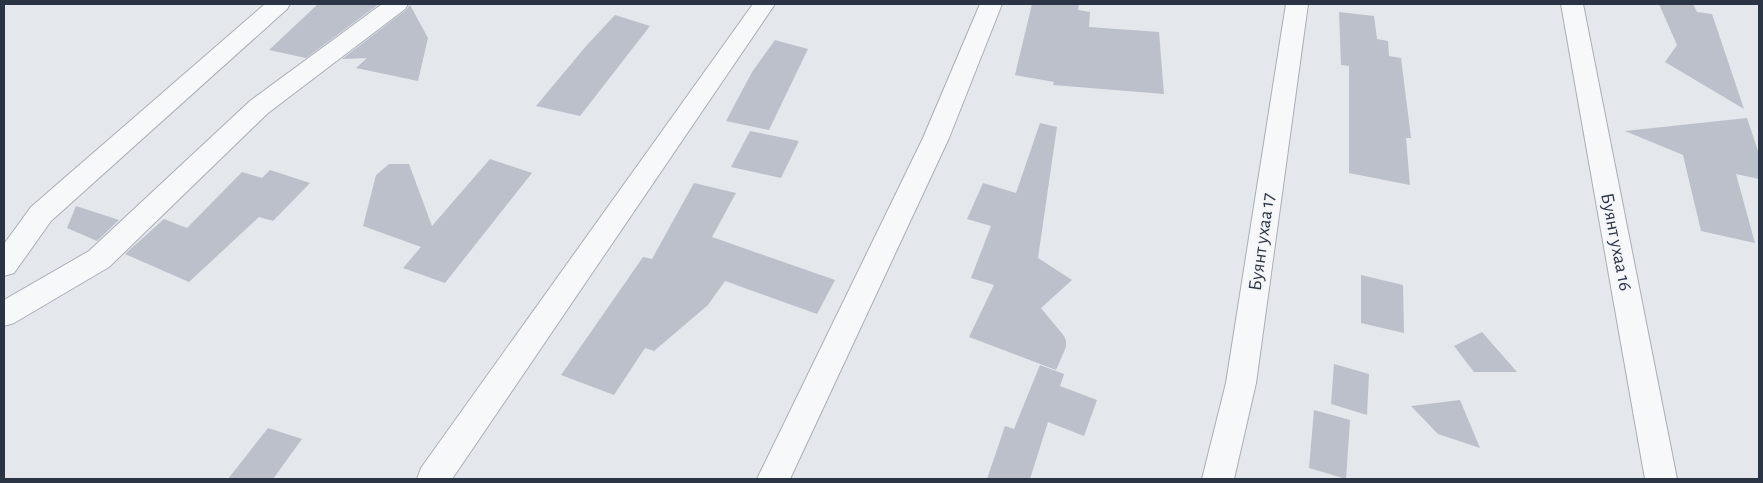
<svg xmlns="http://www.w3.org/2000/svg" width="1763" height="483" viewBox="0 0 1763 483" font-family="'Alegreya Sans',sans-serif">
<rect width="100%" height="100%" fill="#e4e7ec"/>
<!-- building -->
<path fill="#bbc0ca" d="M318,4H379L306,58L269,50Z
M1032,4H1079L1078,10L1090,12L1089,27L1159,32L1164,94L1053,85L1054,82L1015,75Z
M1659,4H1693L1697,12L1712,14L1744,109L1665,62L1677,45Z
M410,5L428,38L418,81L356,68L367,58L342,59L406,10Z
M1339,12L1374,16L1377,39L1388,41L1389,56L1401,58L1411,138H1406L1410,185L1349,173V66L1341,65Z
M615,15L650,26L580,116L536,106L587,45Z
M775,40L808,49L769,130L726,121L752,72Z
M1747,118L1759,154V179L1736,174L1755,243L1701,231L1683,155L1625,131Z
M1040,123L1057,127L1038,258L1072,280L1041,308L1064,336L1066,341V347L1056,370L969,337L994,285L971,278L991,226L967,219L983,183L1016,193Z
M750,131L799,141L781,178L731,167Z
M490,159L532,173L445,283L403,268L421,247L363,226L376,175L389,164H409L432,226Z
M270,170L310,183L273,221L259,217L189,282L125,254L164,219L187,228L242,172L262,178Z
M694,183L736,193L712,237L835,280L817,314L725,281L708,305L654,351L645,348L614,395L561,375L643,257L652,259Z
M76,206L119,220L97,241L67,228Z
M1361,275L1403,285L1404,333L1361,323Z
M1482,332L1517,372H1474L1454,346Z
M1334,364L1369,374L1367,415L1331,404Z
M1040,365L1064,374L1060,386L1097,400L1084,436L1048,422L1030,479H987L1005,426L1014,429Z
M1460,400L1480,448L1438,434L1411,406Z
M1314,410L1350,420L1346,479L1309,468Z
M268,428L302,439L273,479H228Z"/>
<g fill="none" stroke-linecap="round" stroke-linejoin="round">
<!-- minor casing -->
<g stroke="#a9aeb7" stroke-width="2">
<path id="minor" d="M265,4H290L287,9L51,221L14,273L4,276V244L31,207Z
M382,4H408L405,9L268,113L109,267L14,323L4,326V300L89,251L250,101Z
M753,4H775L452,479H417L421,468Z
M980,4H1002L949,138L790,479H757L923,138Z
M1286,4H1308L1256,383L1234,479H1202L1226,383Z
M1561,4H1583L1677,479H1645Z"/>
</g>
<!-- minor -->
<use href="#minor" fill="#f7f8fa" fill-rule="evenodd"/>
</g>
<g text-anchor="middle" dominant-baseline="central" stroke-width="5" stroke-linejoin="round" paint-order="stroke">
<!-- street labels -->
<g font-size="19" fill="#2b3445" stroke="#f4f6f9">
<text transform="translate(1262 242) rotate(-82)">Буянт ухаа 17</text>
<text transform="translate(1616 242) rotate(79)">Буянт ухаа 16</text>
</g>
</g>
<!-- border -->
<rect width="1763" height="483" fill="none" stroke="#2b3445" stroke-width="10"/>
</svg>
